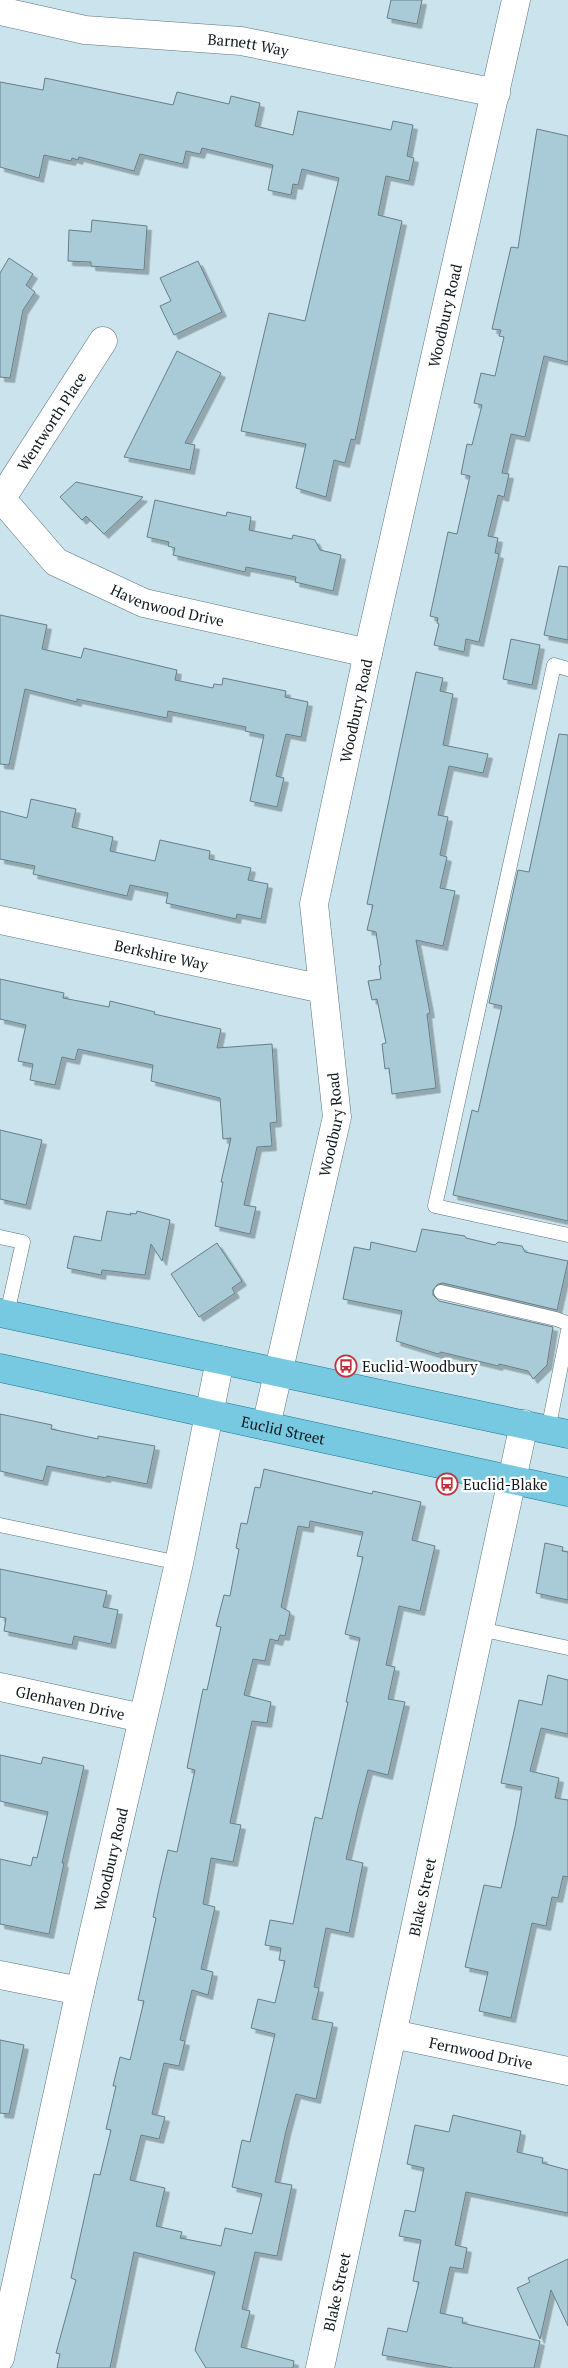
<svg xmlns="http://www.w3.org/2000/svg" width="568" height="2368" viewBox="0 0 568 2368" font-family="'PT Serif',serif">
<defs>
<filter id="shadow"><feDropShadow dx="4.5" dy="4.5" stdDeviation="0" flood-color="#0004"/></filter>
</defs>
<rect width="100%" height="100%" fill="#cae3ed"/>
<!-- building -->
<path fill="#a9cbd8" stroke="#667e87" fill-rule="evenodd" filter="url(#shadow)" d="M391,0H422L417,24L387,18Z
M45,78L173,105L177,92L229,104L231,96L260,103L255,126L293,135L298,111L391,130L393,121L413,125L407,156L414,158L409,181L386,176L378,215L402,221L355,440L351,439L345,463L334,460L326,497L296,488L306,444L241,431L269,313L305,321L339,178L302,169L298,185L293,184L291,195L268,190L273,165L202,148L200,154L186,151L183,164L140,154L134,171L79,157L78,160L72,158L71,161L44,155L39,178L0,167V82L43,90Z
M537,129L568,136V362L544,356L525,437L511,434L502,473L509,474L504,497L498,495L488,536L498,538L495,553L499,554L479,642L466,639L464,652L434,645L439,624L437,623L438,618L430,616L448,532L457,534L470,476L461,474L467,444L472,445L482,405L474,403L481,373L495,376L504,337L499,336L501,330L492,329L511,247L518,248Z
M92,220L147,226L144,270L91,266V262L68,261L69,230L91,232Z
M9,258L33,274L26,285L35,292L23,310L10,378L0,377V273Z
M198,261L222,312L174,335L160,306L171,301L160,278Z
M177,351L221,373L185,443L195,445L190,470L124,457Z
M76,482L143,497L104,534L86,516L82,520L60,497Z
M155,500L226,516L227,512L251,517L249,530L292,539L293,535L315,540L320,550L341,555L333,591L295,582L296,577L246,567L245,572L173,555L175,548L168,546L169,542L147,537Z
M559,566L568,567V640L544,635Z
M0,615L47,625L42,649L81,658L84,648L177,670L175,680L213,688L214,684L222,685L223,678L286,691L285,697L308,702L301,737L286,734L276,776L284,778L277,807L250,801L264,735L245,731L246,727L168,711L167,718L77,699V702L25,689L9,765L0,764Z
M511,639L540,645L532,685L503,679Z
M416,672L443,678L440,691L453,694L443,745L488,754L483,773L449,766L438,815L448,817L440,855L447,857L440,888L455,891L443,946L416,940L430,1013L427,1014L436,1088L392,1094L389,1068L385,1069L382,1044L386,1043L377,999L372,1000L368,981L381,979L379,966L381,965L376,932L367,930L373,905L367,904Z
M559,734L568,735V1221L453,1195L472,1110L478,1112L502,1006L489,1003L518,870L529,872Z
M31,799L76,809L72,827L113,837L110,851L155,861L160,840L210,851L209,859L251,868L248,880L268,884L261,919L237,914L236,919L166,903L168,893L130,885L127,896L33,874L35,866L0,859V811L27,818Z
M0,979L64,993L63,998L109,1007L110,1001L155,1012L154,1014L221,1029L217,1048L272,1044L277,1122L270,1123L272,1146L257,1147L244,1205L256,1207L250,1234L215,1226L223,1182H221L231,1138L223,1139L220,1098L151,1081L153,1065L78,1049L75,1060L62,1057L55,1085L30,1080L33,1064L18,1061L26,1025L0,1019Z
M0,1130L42,1140L26,1205L0,1199Z
M107,1211L131,1215L130,1213L136,1214L137,1211L170,1220L162,1261L151,1244L145,1275L102,1270L101,1275L67,1268L74,1236L101,1241Z
M422,1229L465,1236L466,1238L495,1245L498,1242L522,1246L525,1252L568,1261L557,1310L443,1283L438,1284L433,1290V1295L439,1301L553,1327L547,1365L533,1379L528,1371L499,1364L498,1366L441,1352L438,1354L396,1341L402,1311L343,1299L354,1247L370,1250L371,1242L416,1252Z
M217,1243L242,1281L232,1288L235,1293L199,1317L171,1274Z
M0,1414L52,1425L51,1429L98,1439V1436L155,1446L147,1484L107,1476L106,1478L47,1466L43,1481L0,1471Z
M264,1469L372,1494L373,1491L421,1502L412,1540L435,1546L420,1611L399,1606L386,1665L395,1667L388,1699L405,1702L388,1775L368,1770L358,1808L346,1859L363,1863L349,1933L326,1928L314,1987L319,1988L312,2019L333,2023L316,2099L296,2094L286,2131L275,2182L292,2185L277,2256L255,2252L242,2309L250,2311L241,2347L294,2361L293,2368H206L195,2350L215,2272L134,2252L110,2368H57L60,2354L56,2353L76,2280L71,2278L94,2174L100,2175L111,2130L106,2129L116,2086H113L120,2057L130,2060L144,2001L138,2000L156,1918L153,1917L160,1884L168,1850L177,1852L195,1770L187,1768L203,1689L207,1690L221,1627L216,1626L224,1595L230,1596L239,1549L236,1548L241,1523L247,1524L255,1487L260,1488ZM310,1521L363,1532L357,1556L363,1557L345,1634L360,1638L346,1702H348L322,1819L315,1817L293,1924L270,1920L265,1945L281,1948L279,1960L285,1961L275,2003L258,1999L251,2028L275,2034L250,2142L242,2140L232,2187L262,2194L252,2234L225,2228L221,2246L180,2238L182,2232L156,2226L165,2188L130,2180L141,2135L159,2139L165,2117L152,2114L164,2063L179,2066L185,2041L180,2040L192,1990L208,1995L213,1972L201,1969L215,1907L203,1904L211,1858L233,1862L241,1825L230,1823L252,1721L267,1723L271,1702L244,1695L253,1659L265,1661L270,1639L278,1641L280,1635L285,1636L290,1612L281,1607L298,1526L309,1528Z
M545,1543L563,1547L562,1551L568,1552V1600L536,1593Z
M0,1569L107,1591L103,1607L118,1610L111,1644L74,1636L72,1645L4,1631L6,1618L0,1617Z
M548,1675L568,1680V1734L541,1728L530,1771L559,1778L555,1798L568,1800V1877L563,1876L558,1898L552,1897L546,1926L532,1923L511,2018L479,2011L488,1972L465,1967L484,1885L501,1888L515,1827L522,1787L501,1783L519,1700L542,1705Z
M0,1755L41,1764L43,1757L84,1766L62,1863H64L49,1934L0,1924V1859L31,1866L33,1857L37,1858L48,1812L0,1801Z
M0,2040L24,2045L9,2114L0,2113Z
M453,2115L521,2131L517,2152L543,2158L542,2163L568,2170V2213L466,2192L455,2245L467,2248L463,2269L450,2267L440,2313L463,2318L462,2323L540,2341L534,2368H453L382,2355L388,2328L407,2332L419,2282L413,2281L421,2240L399,2236L405,2210L415,2212L424,2168L407,2164L415,2125L449,2132Z
M568,2259V2326L551,2290L540,2339L517,2288L530,2282L528,2278Z"/>
<g fill="none" stroke-linecap="round" stroke-linejoin="round">
<!-- service casing -->
<g stroke="#5c737c" stroke-width="15">
<path id="service" d="M568,669L554,665L435,1206L568,1235
M0,1237L23,1242L7,1314
M441,1292L556,1319L567,1323L568,1326
M548,1430L568,1331
M0,1525L179,1563
M480,1629L568,1648"/>
</g>
<!-- minor casing -->
<g stroke="#5c737c" stroke-width="29">
<g id="minor">
<path id="s1" d="M0,11L85,30L241,41L496,93"/>
<path id="s2" d="M0,497L56,562L144,603L368,653"/>
<path id="s3" d="M0,501L103,341"/>
<path id="s4" d="M0,920L323,989"/>
<path id="s5" d="M0,1687L142,1718"/>
<path d="M0,1975L80,1991"/>
<path id="s6" d="M393,2034L568,2071"/>
<path id="s7" d="M0,2358L80,1991L179,1563L220,1360"/>
<path id="s8" d="M320,2368L524,1424"/>
</g>
</g>
<!-- tertiary casing -->
<g stroke="#5c737c" stroke-width="29">
<g id="tertiary">
<path id="s9" d="M266,1426L337,1117L314,904L368,653L516,0"/>
</g>
</g>
<!-- primary casing -->
<g stroke="#16748e" stroke-width="29">
<g id="primary">
<path d="M0,1313L568,1434"/>
<path id="s10" d="M0,1368L568,1492"/>
</g>
</g>
<!-- service -->
<use href="#service" stroke="#fff" stroke-width="14"/>
<!-- minor -->
<use href="#minor" stroke="#fff" stroke-width="28"/>
<!-- tertiary -->
<use href="#tertiary" stroke="#fff" stroke-width="28"/>
<!-- primary -->
<use href="#primary" stroke="#76c9e0" stroke-width="28"/>
</g>
<!-- icons -->
<defs>
<g id="bus-ring" transform="scale(1.125)"><circle r="9.5" fill="#fff" stroke="#c2323c" stroke-width="1.5"/><path d="M-5-6H5V4H4V6H2V4H-2V6H-4V4H-5ZM-3.5-4V0h7V-4ZM-3.5 1.2v1.5H-2V1.2ZM2 1.2v1.5H3.5V1.2Z" fill="#c2323c"/></g>
</defs>
<g fill-rule="evenodd">
<use href="#bus-ring" x="346" y="1366"/>
<use href="#bus-ring" x="447" y="1484"/>
</g>
<g text-anchor="middle" dominant-baseline="central" stroke-width="4.5" stroke-linejoin="round" paint-order="stroke">
<!-- street labels -->
<g font-size="15" fill="#10191d" stroke="#fff">
<text stroke="none"><textPath href="#s1" startOffset="251">Barnett Way</textPath></text>
<text stroke="none"><textPath href="#s9" startOffset="1134">Woodbury Road</textPath></text>
<text stroke="none"><textPath href="#s3" startOffset="95">Wentworth Place</textPath></text>
<text stroke="none"><textPath href="#s2" startOffset="206">Havenwood Drive</textPath></text>
<text stroke="none"><textPath href="#s9" startOffset="729">Woodbury Road</textPath></text>
<text stroke="none"><textPath href="#s4" startOffset="165">Berkshire Way</textPath></text>
<text stroke="none"><textPath href="#s9" startOffset="309">Woodbury Road</textPath></text>
<text stroke="none"><textPath href="#s10" startOffset="290">Euclid Street</textPath></text>
<text stroke="none"><textPath href="#s5" startOffset="72">Glenhaven Drive</textPath></text>
<text stroke="none"><textPath href="#s7" startOffset="511">Woodbury Road</textPath></text>
<text stroke="none"><textPath href="#s8" startOffset="482">Blake Street</textPath></text>
<text stroke="none"><textPath href="#s6" startOffset="90">Fernwood Drive</textPath></text>
<text stroke="none"><textPath href="#s8" startOffset="78">Blake Street</textPath></text>
</g>
<!-- poi labels -->
<g font-size="15" fill="#10191d" stroke="#fff" text-anchor="start">
<text x="362" y="1366">Euclid-Woodbury</text>
<text x="463" y="1484">Euclid-Blake</text>
</g>
</g>
</svg>
